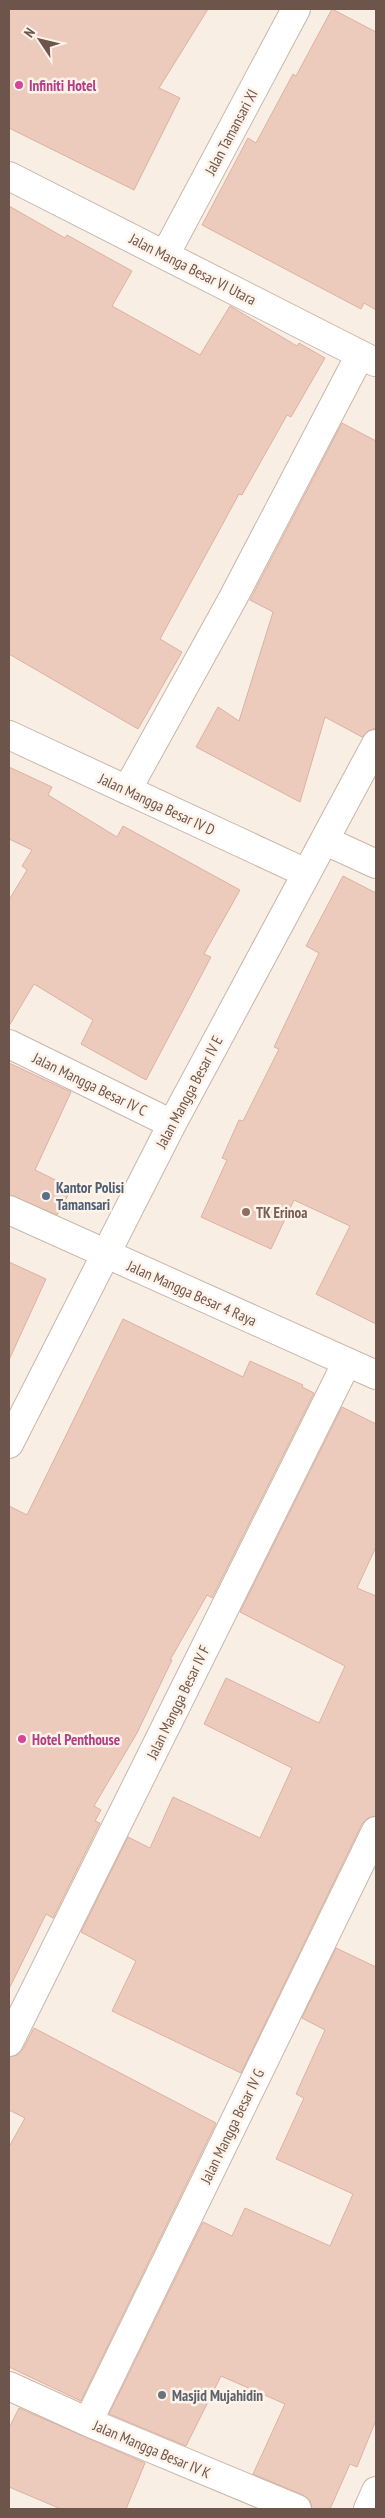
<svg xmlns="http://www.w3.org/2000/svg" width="385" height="2518" viewBox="0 0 385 2518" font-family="'PT Sans Narrow',sans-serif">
<rect width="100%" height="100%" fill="#f9eee3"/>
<!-- building -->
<path fill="#eccbbd" stroke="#ddb1a0" d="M9,9H208L159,88L180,98L134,190L9,128Z
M332,9L376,32V310L364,303L361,309L202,225L248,138L256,143L293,74L296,76Z
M9,206L65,238L67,235L132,271L112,306L200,355L230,306L297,346L299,343L325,358L291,417L287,415L242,495L239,494L160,639L182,652L138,729L9,654Z
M342,423L376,441V728L368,731L362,737L325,717L300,802L196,747L218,707L239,721L273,612L250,600Z
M9,767L52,787L48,795L117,837L123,826L240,890L204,954L211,957L146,1080L81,1044L93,1020L34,984L9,1026V900L27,870L22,866L32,850L9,839Z
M343,876L376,893V1324L316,1294L350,1226L294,1200L271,1249L201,1217L227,1160L222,1158L239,1120L243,1121L279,1049L274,1047L319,953L306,946Z
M9,1063L71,1092L35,1170L72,1188L57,1215L9,1195Z
M9,1262L46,1279L9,1360Z
M123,1319L243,1377L250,1361L303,1385L302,1387L314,1393L212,1598L207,1595L170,1660H172L137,1733L94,1806L101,1810L95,1821L100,1823L53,1918L46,1914L9,1989V1506L27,1515Z
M342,1407L376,1424V1547L357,1588L376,1596V1816L368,1818L362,1824L241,2073L112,2011L136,1961L81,1932L128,1837L150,1848L173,1797L260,1838L292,1768L204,1724L226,1678L319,1723L345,1666L240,1612Z
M336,1948L376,1967V2420L357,2467L350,2464L330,2509H312L310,2500L303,2495L253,2474L285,2404L221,2376L186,2446L109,2414L203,2222L232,2236L245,2208L330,2246L353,2194L276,2159L304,2098L296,2094L325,2030L302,2018Z
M34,2028L216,2123L81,2401L9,2367V2147L25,2118L9,2110V2057L17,2055L23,2049Z
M19,2408L145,2463L126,2509H61L9,2487V2428Z"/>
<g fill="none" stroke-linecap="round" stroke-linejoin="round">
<!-- street casing -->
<g stroke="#c9b6ab" stroke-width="30">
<path id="street" d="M9,176L375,362
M165,255L296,9
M9,735L306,873
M127,790L233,598L360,355
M326,841L376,864
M9,1044L172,1124
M9,1210L376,1375
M9,1444L172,1124L376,744
M9,2042L347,1362
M9,2386L88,2422L297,2509
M88,2422L376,1831
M368,2509L376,2491"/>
</g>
<!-- street -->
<use href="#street" stroke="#fff" stroke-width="28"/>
</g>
<!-- markers -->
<g fill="#d1479c" stroke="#fdf3e9" stroke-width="2">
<circle cx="19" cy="85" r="5"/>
<circle cx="22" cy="1739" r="5"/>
</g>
<circle fill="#5c6f8a" stroke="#fdf3e9" stroke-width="2" cx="46" cy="1196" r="5"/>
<circle fill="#8d6e63" stroke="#fdf3e9" stroke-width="2" cx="246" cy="1212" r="5"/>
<circle fill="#6b7280" stroke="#fdf3e9" stroke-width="2" cx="162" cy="2395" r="5"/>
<g text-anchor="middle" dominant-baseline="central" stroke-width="5" stroke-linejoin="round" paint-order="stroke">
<!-- hotel labels -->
<g font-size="15" font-weight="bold" fill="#b23c85" stroke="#fdf3e9" text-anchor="start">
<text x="29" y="85">Infiniti Hotel</text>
<text x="32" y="1739">Hotel Penthouse</text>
</g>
<!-- street labels -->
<g font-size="15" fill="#6e554c" stroke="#fdf3e9">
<text transform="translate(231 132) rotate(-62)">Jalan Tamansari XI</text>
<text transform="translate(193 269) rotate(27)">Jalan Manga Besar VI Utara</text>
<text transform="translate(157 804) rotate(25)">Jalan Mangga Besar IV D</text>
<text transform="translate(90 1084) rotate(26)">Jalan Mangga Besar IV C</text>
<text transform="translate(189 1092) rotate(-62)">Jalan Mangga Besar IV E</text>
<text transform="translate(192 1293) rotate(24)">Jalan Mangga Besar 4 Raya</text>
<text transform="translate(178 1702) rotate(-64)">Jalan Mangga Besar IV F</text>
<text transform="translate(232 2126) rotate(-64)">Jalan Mangga Besar IV G</text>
<text transform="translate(152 2449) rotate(23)">Jalan Mangga Besar IV K</text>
</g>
<!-- service labels -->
<g font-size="15" font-weight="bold" fill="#4e5e75" stroke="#fdf3e9" text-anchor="start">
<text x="56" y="1187">Kantor Polisi<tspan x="56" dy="17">Tamansari</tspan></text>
</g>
<!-- education labels -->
<g font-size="15" font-weight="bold" fill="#785e54" stroke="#fdf3e9" text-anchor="start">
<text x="256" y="1212">TK Erinoa</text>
</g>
<!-- worship labels -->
<g font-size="15" font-weight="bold" fill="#5b616d" stroke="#fdf3e9" text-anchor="start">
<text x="172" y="2395">Masjid Mujahidin</text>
</g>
</g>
<!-- border -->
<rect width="385" height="2518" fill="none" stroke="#6e554c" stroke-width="20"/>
<!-- north arrow -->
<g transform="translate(40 40) rotate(305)" stroke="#fdf3e9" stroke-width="4" paint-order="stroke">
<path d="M0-4L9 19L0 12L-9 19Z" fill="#6e554c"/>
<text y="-8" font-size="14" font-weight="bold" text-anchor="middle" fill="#6e554c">N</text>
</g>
</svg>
